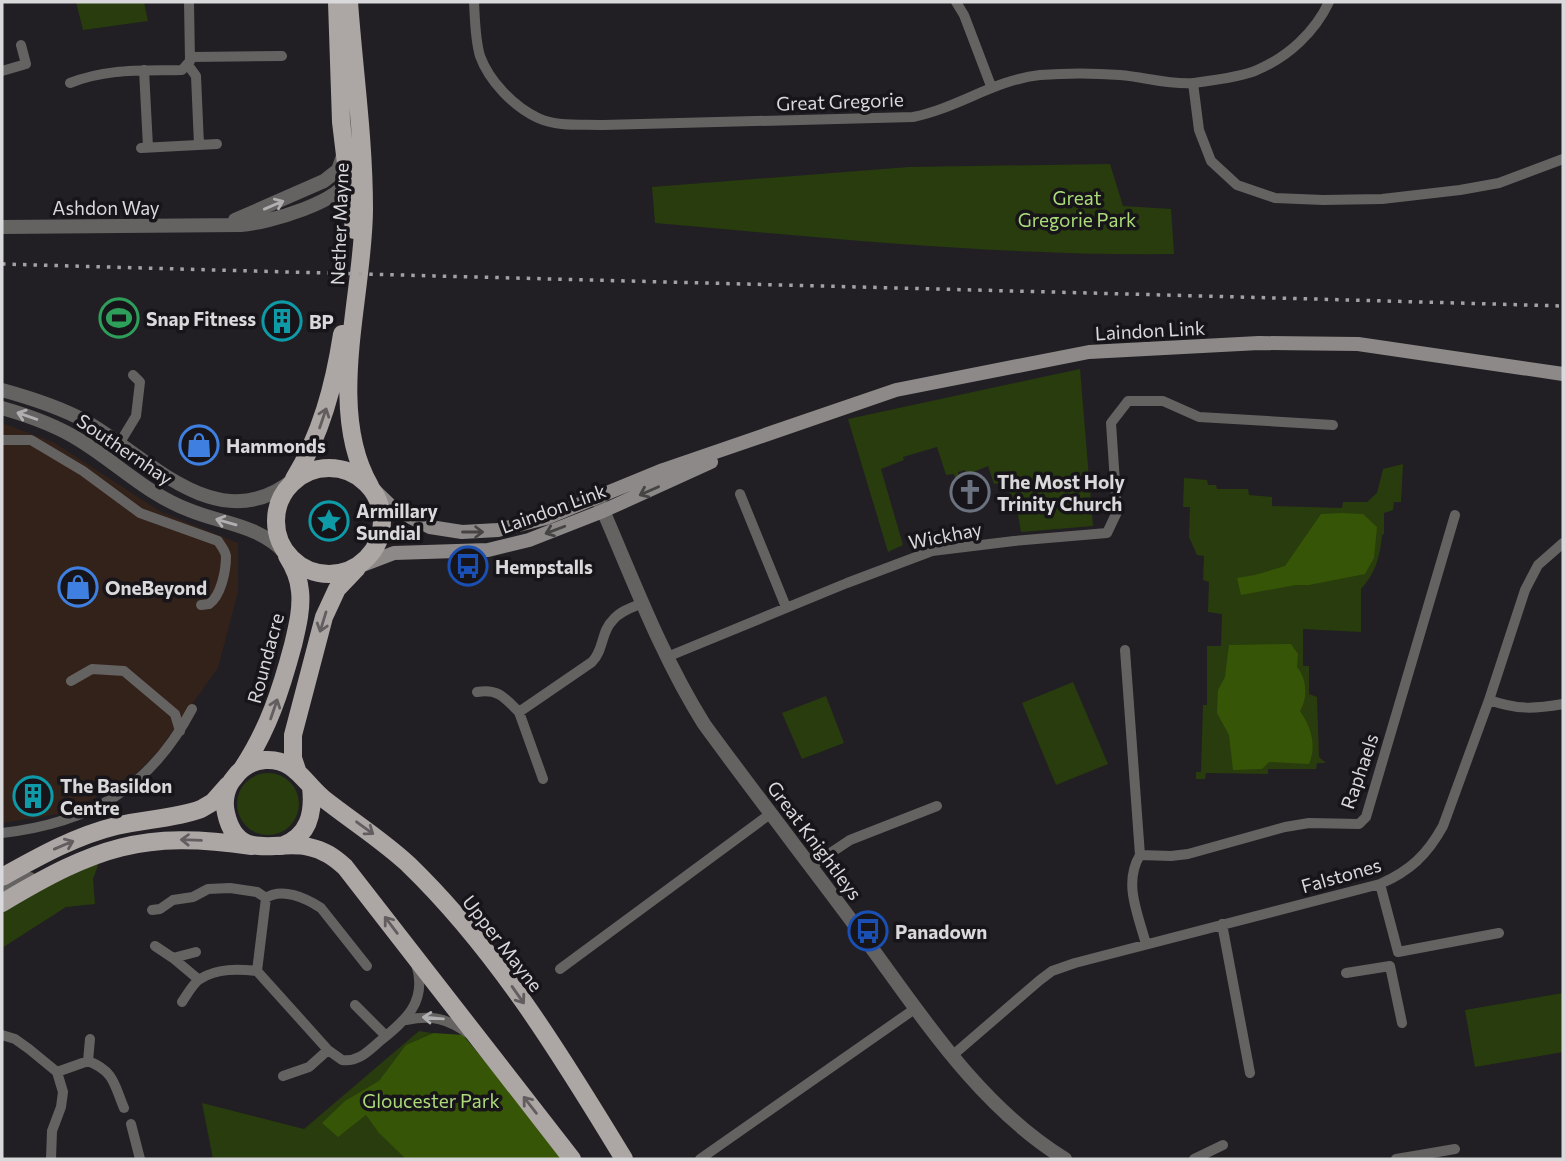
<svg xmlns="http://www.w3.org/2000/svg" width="1565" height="1161" viewBox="0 0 1565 1161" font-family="Commissioner,sans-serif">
<rect width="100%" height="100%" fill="#211f23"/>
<!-- commercial -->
<path fill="#33221a" d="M2,423L53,442L161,512L238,543V592L218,668L160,749L128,782L64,813L2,823Z"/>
<!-- green -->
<path fill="#283c0e" d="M76,2H144L148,21L83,30Z
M1110,164L1123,206L1171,209L1174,254C1001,256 828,238 655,223L652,187L909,167Z
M1080,369L1093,526L1021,532L1017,509L1004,482L994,484L988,466L966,475L965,470L958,472L959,477L955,478L954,474L946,475L937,447L903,457L904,460L881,469L903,545L888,552L848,419Z
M1403,464L1401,502H1394L1393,510L1384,513V534L1382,535C1380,556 1376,573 1361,589V632L1303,629V666H1309V694L1317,697L1319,757L1326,763H1317L1316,769H1268V774L1206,773L1205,779H1196V772H1201L1203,705H1207V646H1221L1222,614L1208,612L1209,582L1203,580L1204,556L1197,555L1189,537L1190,507H1183L1184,478L1207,480L1208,485H1216L1217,489H1248L1249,495L1272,497V506L1342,508L1343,502H1367L1377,493L1383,469Z
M1073,682L1108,764L1056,785L1022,703Z
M826,696L844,743L802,759L782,713Z
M237 804a31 31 0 1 1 62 0a31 31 0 1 1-62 0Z
M101,857L93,879L95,904L66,907L2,948V906Z
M1563,993V1052L1475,1067L1465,1010Z
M419,1031L457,1037L566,1159H213L202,1103L304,1129Z"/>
<!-- forest -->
<path fill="#375506" d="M1342,513L1363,514L1377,527L1374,558L1365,574L1309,585H1296L1241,595L1237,578L1255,575L1285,566L1321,514Z
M1291,644L1298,654L1297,667C1307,679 1308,698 1300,711C1311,727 1317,745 1309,764L1269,762L1262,769L1233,770L1229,735L1217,713L1218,690L1225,677L1229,645Z
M434,1033L463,1035L566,1159H406L379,1133L366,1115L338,1137L322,1123L345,1101L379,1081L406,1045Z"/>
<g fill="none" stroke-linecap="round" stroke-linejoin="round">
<!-- minor -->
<path stroke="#656262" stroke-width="10" d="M474,2C475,19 475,39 480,56C489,81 514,107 538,118C558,127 582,124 603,125L913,117C958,108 994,80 1040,75C1066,73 1094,73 1120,75C1145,77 1169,85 1194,83C1209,81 1245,76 1257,70C1288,57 1315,32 1329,2
M956,2L964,15L991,86
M191,57L282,56
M188,65L196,76L199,145
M144,70L148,147
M2,71L26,64L21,45
M70,83C108,68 142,71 182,70L190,61L189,2
M1193,83L1199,130L1211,161L1237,185L1275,198L1323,200L1382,199L1460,190L1499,183L1563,159
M141,148L217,144
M2,440H31L83,471L140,513L218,541C221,546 225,550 226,556C226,571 221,596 209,604L201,605
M119,444L136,416L140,382L133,375
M740,494L786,607
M1125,650L1140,855C1123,883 1138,914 1146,944
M667,657L847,583L932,551L1014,541L1107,533L1117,512L1111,423L1128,401H1163L1199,417L1333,425
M71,681L92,669L124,671L175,714L180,731
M477,692C498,688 505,698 519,712
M1489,700C1518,710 1534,709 1563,704
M543,779L519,712L592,662C604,650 601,631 613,620C620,611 633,607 643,603
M2,833C89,823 150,789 192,709
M1140,855L1171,856L1188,854L1285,827L1309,823L1359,824L1366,817L1455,515
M811,866L850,840L937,806
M1380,884L1398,952L1499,933
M266,898L257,971L328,1050L342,1060C359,1062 368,1051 380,1041C406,1020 428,1001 416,964
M152,910L160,909L173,900L193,897L208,889L230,888L257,892L266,898C282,887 306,898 321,908L367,966
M1222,924L1250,1073
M155,946L173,958
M196,952L173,958L198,979
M560,969L770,814
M1346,973L1390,966L1402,1023
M182,1002C187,995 193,983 200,979C217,968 239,969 257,971
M355,1005L386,1036
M406,1020C432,1015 446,1018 468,1033
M2,1035L15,1039L29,1049L57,1072L63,1092L61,1107L52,1131L51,1159
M953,1055L1040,980L1052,971L1075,963L1380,884C1410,871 1427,855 1443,826L1489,700L1525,590L1538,565L1563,543
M88,1061L90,1039
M57,1072L88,1061C114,1071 114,1084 124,1108
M283,1076L309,1067L328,1050
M131,1124L140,1159
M700,1159L916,1008
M1194,1159L1223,1145
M1396,1159L1420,1155
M1420,1159V1155L1455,1149"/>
<!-- tertiary -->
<path stroke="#656262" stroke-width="14" d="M235,220L324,181L338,170L344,153
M2,227L241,225C267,223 345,202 351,174C357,145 347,115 349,86
M2,390C31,398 60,407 87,422C149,458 219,541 294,479
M2,408C30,416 56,425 81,441C118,464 147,494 189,510C223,524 259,525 285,553
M598,499C631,574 660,654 704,724C755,794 808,862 860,932C920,1013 977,1105 1065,1159
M2,892L30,879"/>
<!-- secondary -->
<path stroke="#8d8988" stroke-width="14" d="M370,486L393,508L430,527L462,532L498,530L546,518L663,470L896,390L1089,352L1259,343L1358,344L1563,374
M360,566L394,553L488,550L529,540L603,511L711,462"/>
<!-- primary -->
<path stroke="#aca6a5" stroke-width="18" d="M337,2L341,122L354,230
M349,2C354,71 364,139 364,209C364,294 325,409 370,486
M276 521a53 53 0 1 1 106 0a53 53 0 1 1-106 0Z
M294,479C321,434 334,386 342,334
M242,769C268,730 281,690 293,645C297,628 302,609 300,591C299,578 294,567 287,556
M297,770L293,758V735L324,617L337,589L357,568
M282,846C309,836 314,813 311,787
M2,877C38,857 75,836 116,826C144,819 174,819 201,809L213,802L228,785
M2,903C96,847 142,830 252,846
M572,1159L345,867C334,857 324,850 309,847C278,839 237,864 226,813C223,801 226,787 234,778C241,768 252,761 265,760C295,758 304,783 324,799C352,821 382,840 408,864C496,949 561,1055 624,1159"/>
<!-- rail -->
<path stroke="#a2a1a4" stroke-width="3.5" stroke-dasharray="3.5 7" stroke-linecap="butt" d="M2,264C522,279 1043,291 1563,306"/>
</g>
<!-- one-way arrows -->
<defs><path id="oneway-shaft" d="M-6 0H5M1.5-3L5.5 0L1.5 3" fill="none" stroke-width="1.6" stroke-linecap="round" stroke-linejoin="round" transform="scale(1.75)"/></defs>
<g stroke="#b0afb1">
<use href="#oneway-shaft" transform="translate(274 205) rotate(-23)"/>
<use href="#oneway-shaft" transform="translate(27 416) rotate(-161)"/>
<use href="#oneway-shaft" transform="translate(226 522) rotate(-164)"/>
<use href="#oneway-shaft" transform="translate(433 1018) rotate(-175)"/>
</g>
<g stroke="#625e5f">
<use href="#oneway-shaft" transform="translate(323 418) rotate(-71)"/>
<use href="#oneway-shaft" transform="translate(323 622) rotate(107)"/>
<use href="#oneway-shaft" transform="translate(274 709) rotate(-71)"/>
<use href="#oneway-shaft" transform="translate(365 828) rotate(36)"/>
<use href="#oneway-shaft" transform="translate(191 840) rotate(-178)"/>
<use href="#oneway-shaft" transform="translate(64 845) rotate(-23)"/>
<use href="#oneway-shaft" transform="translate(391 925) rotate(-127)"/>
<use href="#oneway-shaft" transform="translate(518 995) rotate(55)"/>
<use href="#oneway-shaft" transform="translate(530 1105) rotate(-128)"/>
</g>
<g stroke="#464345">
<use href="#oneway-shaft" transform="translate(649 491) rotate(156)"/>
<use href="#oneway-shaft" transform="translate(555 530) rotate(159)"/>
<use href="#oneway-shaft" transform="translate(473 532)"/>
</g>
<!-- icons -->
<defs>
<g id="stadium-ring" transform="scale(2.0125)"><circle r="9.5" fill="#171519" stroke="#2e9e5b" stroke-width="1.5"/><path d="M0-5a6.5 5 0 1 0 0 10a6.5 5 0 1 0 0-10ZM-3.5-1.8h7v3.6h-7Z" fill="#2e9e5b"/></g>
<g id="building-ring" transform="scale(2.0125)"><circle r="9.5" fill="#171519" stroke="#0f9aa8" stroke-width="1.5"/><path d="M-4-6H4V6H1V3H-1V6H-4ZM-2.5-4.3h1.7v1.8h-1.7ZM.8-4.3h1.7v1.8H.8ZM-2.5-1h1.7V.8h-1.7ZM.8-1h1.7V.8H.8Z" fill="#0f9aa8"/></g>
<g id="shop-ring" transform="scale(2.0125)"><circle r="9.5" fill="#171519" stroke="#3f7fe0" stroke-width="1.5"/><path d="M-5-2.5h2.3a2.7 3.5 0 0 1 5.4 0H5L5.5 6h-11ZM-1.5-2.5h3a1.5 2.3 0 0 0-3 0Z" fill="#3f7fe0"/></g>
<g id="church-ring" transform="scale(2.0125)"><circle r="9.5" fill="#171519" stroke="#6b7280" stroke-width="1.5"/><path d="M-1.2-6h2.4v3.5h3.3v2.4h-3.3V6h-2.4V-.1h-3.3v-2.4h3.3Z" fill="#6b7280"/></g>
<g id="sight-ring" transform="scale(2.0125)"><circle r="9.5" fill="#171519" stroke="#0f9aa8" stroke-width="1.5"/><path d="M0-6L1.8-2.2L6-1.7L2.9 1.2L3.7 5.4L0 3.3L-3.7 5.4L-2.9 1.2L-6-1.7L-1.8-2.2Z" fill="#0f9aa8"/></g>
<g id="bus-ring" transform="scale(2.0125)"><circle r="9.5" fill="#171519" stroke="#1a4fb4" stroke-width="1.5"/><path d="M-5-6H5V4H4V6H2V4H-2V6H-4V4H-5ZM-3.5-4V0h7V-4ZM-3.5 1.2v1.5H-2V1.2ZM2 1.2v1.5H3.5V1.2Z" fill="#1a4fb4"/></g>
</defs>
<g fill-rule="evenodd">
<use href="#stadium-ring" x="119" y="318"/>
<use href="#building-ring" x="282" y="321"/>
<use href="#shop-ring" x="199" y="445"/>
<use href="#church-ring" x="970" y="492"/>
<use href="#sight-ring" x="329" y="521"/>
<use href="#bus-ring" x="468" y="566"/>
<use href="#shop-ring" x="78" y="587"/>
<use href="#building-ring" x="33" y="796"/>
<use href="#bus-ring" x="868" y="931"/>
</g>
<g text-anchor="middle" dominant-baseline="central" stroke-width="7" stroke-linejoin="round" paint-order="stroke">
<!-- street labels -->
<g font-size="19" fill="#d9d8db" stroke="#171519">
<text transform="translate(840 101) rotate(-2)">Great Gregorie</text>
<text x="106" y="207">Ashdon Way</text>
<text transform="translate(339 224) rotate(-88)">Nether Mayne</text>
<text transform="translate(1150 330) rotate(-3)">Laindon Link</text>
<text transform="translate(125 449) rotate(34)">Southernhay</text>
<text transform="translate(553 508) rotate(-20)">Laindon Link</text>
<text transform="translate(945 535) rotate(-11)">Wickhay</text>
<text transform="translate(265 658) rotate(-75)">Roundacre</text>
<text transform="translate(1359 771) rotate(-71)">Raphaels</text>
<text transform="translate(815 840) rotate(53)">Great Knightleys</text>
<text transform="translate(1341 875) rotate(-16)">Falstones</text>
<text transform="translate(503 943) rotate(52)">Upper Mayne</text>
</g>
<!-- park labels -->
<g font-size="19" fill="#acdb79" stroke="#171519">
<text x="1077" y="197">Great<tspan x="1077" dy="22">Gregorie Park</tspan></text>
<text x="431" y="1100">Gloucester Park</text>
</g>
<!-- poi labels -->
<g font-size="19" font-weight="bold" fill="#d9d8db" stroke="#171519" text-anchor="start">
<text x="146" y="318">Snap Fitness</text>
<text x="309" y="321">BP</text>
<text x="226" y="445">Hammonds</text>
<text x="997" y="481">The Most Holy<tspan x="997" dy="22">Trinity Church</tspan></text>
<text x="356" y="510">Armillary<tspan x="356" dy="22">Sundial</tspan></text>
<text x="495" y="566">Hempstalls</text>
<text x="105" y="587">OneBeyond</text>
<text x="60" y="785">The Basildon<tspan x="60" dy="22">Centre</tspan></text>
<text x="895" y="931">Panadown</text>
</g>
</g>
<!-- border -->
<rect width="1565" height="1161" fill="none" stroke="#d9d8db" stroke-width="7"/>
</svg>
